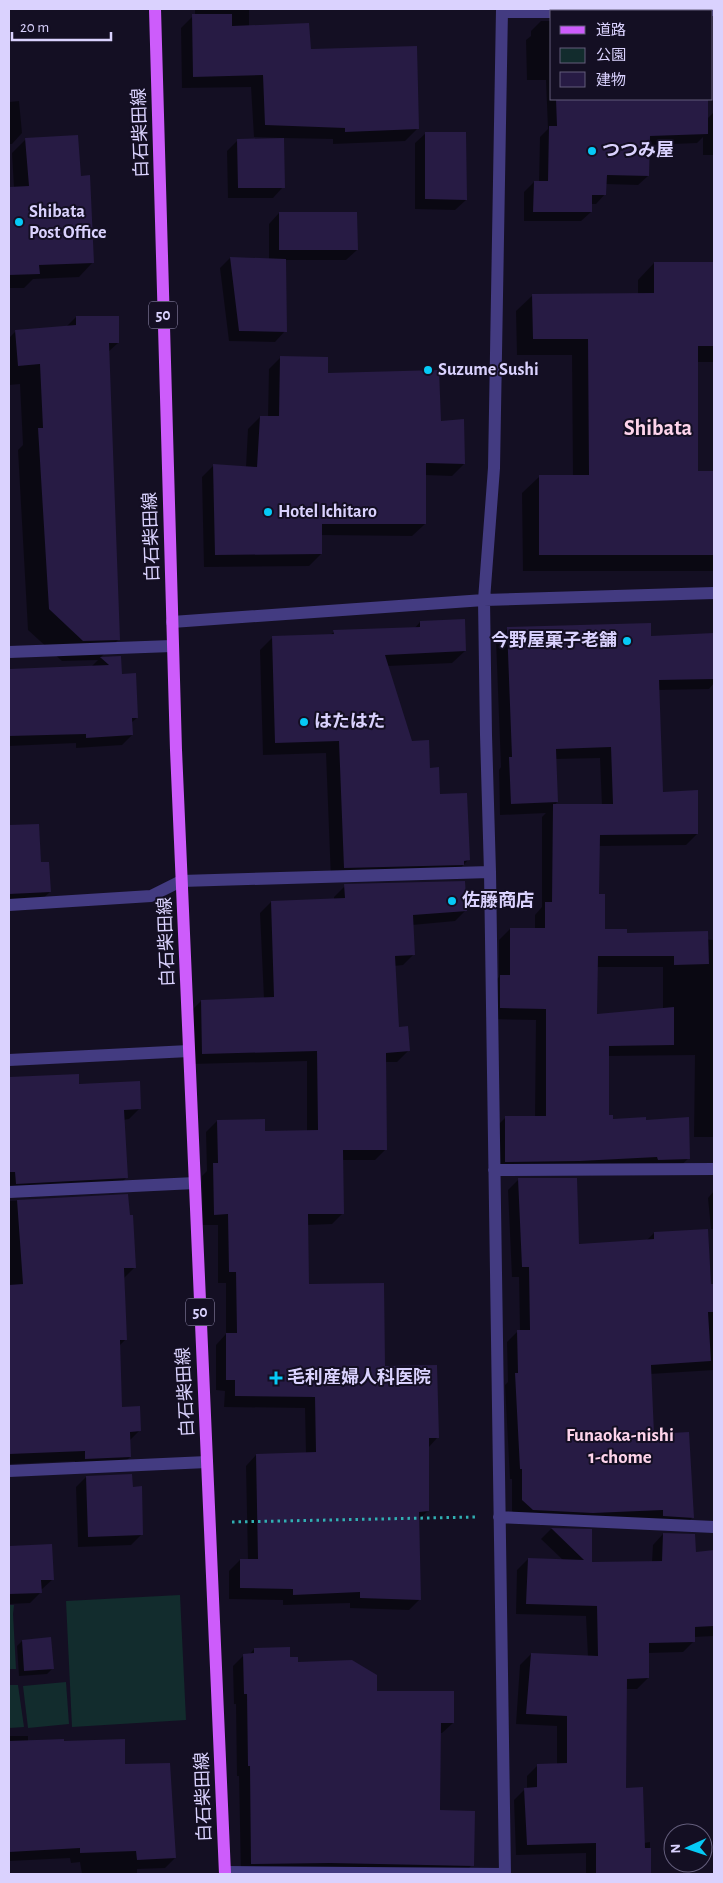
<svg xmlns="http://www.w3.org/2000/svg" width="723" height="1883" viewBox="0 0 723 1883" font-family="'Alegreya Sans','Noto Sans JP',sans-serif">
<rect width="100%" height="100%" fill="#140f23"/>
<!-- green -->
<path fill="#122c2d" d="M180,1595L186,1720L72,1727L66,1601Z
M9,1605H14L13,1614L16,1669H9Z
M66,1682L69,1724L28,1728L23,1686Z
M9,1685H18L24,1727L9,1728Z"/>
<!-- shadow -->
<path fill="#0007" fill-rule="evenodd" d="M195,9H249V26L309,51L417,129L405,141L333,144V139L283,138V187L273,198H228L227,151L238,140H281V138L254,137L251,87L182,88L181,28L193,16H195Z
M530,9H582L579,11H552V99H706V120L714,112V155H703V137L697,143L649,145L648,176L638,185L606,184L605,194L596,204H591V212L581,221H524V192L534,182H539L540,137L548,129L546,80H527L526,40L531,36V31L541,21H551L550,18Z
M19,101L22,133L12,144H9V102Z
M426,133L466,200L455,210L415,209V143Z
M26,139L80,177L93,262L79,277L33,279L24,288H9V188H14L12,153Z
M279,213L357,250L346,260H285V331L275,342L229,341L220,268L230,258L269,259V224Z
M654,263H714V362H696V472H714V571H523L522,493L539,477L573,476L572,355H517L516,311L533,295H638V280Z
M76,317L118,343L108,352L119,639L100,658L120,657L121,675L137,718L131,723L132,735L122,745L76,748V743L9,746V664L10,671L91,667L98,660L62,661L28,630L18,450L23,445L20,384L9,385V338L16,331L66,327Z
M281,357L327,374L464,464L452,476L425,475V524L412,536L321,535V554L309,566L204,567L202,477L214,465L246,467L248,429L260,417H268L269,369Z
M420,622L465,651L452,663L388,666L411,742L429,769L468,860L456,873L331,880L326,753L263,755L260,650L273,637L330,635L334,632L414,629Z
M507,629L650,637L714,635V683L709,689L658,690L662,793L697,834L686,845L599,846L598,895L604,930L626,934L714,940V1137H694L695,1055L608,1056L607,1117L612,1120L645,1122L689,1158L677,1169L495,1172V1128L506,1117H535L536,1020L490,1019L489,987L499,977V940L510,929H535V915L542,907V817L546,813L500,815L499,770L501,767L496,640ZM600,758L602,806H554L557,802L555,759ZM597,967H663V1009L595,1015Z
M38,825L40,863L50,892L39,902L9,904V826Z
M345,886L466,910L455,921L412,925L414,954L403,965L394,966L397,1028L408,1051L397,1062H385L386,1149L375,1160H342L343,1213L332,1224L307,1225V1285L384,1368L437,1438L428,1448V1511L418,1520L420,1599L409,1610L350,1608V1603L283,1605V1600L229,1599V1571L240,1560H248L246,1466L256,1455L306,1453L305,1408L224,1407L225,1391L216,1390V1345L226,1334V1283H218V1225H203L202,1176L207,1171L206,1132L217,1121L264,1132L307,1131V1061L192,1064L190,1012L201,1001L264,999L260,913L271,902L334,900V897Z
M78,1075V1085L140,1108L129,1119L123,1120L126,1178L115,1189L9,1194V1078Z
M519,1179L578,1245L646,1241L654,1233L712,1285L714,1314V1370L650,1374L653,1436L693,1517L682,1528L522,1520L512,1511V1479H510L505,1385L508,1382L507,1342L518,1331H520L519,1277H512L508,1190Z
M714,1191V1229H711L708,1198Z
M127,1196L135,1267L124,1278L126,1339L119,1346L121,1408L140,1430L129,1441L130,1457L119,1468L75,1470V1461L9,1464V1201Z
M86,1477L142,1534L131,1545L78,1547L76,1487Z
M551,1529L591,1531L590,1564L652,1562L653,1545L663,1534L695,1553L714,1552V1636L694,1637V1641L683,1652L648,1653V1678L637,1689H625V1789L644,1843L650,1842V1874H586V1853L516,1855L514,1800L525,1789H527V1776L537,1766L557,1765V1726L516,1724L520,1665L531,1654L588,1657L586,1616L516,1614L517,1570L528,1559L563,1560L541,1539Z
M51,1545L53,1579L41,1590V1592L30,1603L9,1604V1547Z
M22,1641L52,1669L47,1674L19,1676L17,1646Z
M254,1649L289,1658L297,1663L453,1723L442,1733H439L438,1811L472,1865L463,1874H241L239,1776H237L236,1704H234L233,1666L244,1655H249Z
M9,1736H28V1741H124V1765L175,1858L165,1868L137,1869V1874H82L80,1862L71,1863L70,1858L9,1861Z"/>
<!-- building -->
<path fill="#271b44" d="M192,14H232V26L309,23L311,49L417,46L419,129L345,132V128L265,125L263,75L193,77Z
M556,99H708V134L650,136L649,176L607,175L606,195H592V212H533L534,181H548L549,126H557Z
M425,132H466L467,200L425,199Z
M78,135L81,176L90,175L94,263L39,265L40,274L9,275V187L29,186L25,138Z
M284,138L285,188H238L237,139Z
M279,212H357L358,250H279Z
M230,257L286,259L287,332L239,331Z
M654,262H714V346H698V471H714V555H539V475H589L588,339H533L532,294L654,293Z
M76,316H119V343H109L120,640L83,641L49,609L38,428H43L40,364L18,366L15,330L76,325Z
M280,356L328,357V373L439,370L441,421L464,419L465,464L426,463V524H322V554L215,555L213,464L257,467L260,416H279Z
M465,619L466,651L385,655L412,741L429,740L430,768L439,767L440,794L467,793L470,860L464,861V865L344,868L339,741L275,743L272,636L334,634L333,630L420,627V621Z
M651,623V636L714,633V679L659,680L663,792L698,790V834L600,835L599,894H605V929H627V933L708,931L709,964L674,965V956H598L597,1014L674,1007V1045L609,1046V1115H613V1119L646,1117V1120L689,1117L690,1159L658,1160L657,1157L580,1161L505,1162V1116H546V1009L500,1008V975H510V928H545V902H552L553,804H613L611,747L556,749L558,802L511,804L509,757H512L507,627Z
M121,656L122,674L136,673L138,718H132L133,735L86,738V734L9,736V669L109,665L100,657Z
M39,824L41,862H49L51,892L9,894V825Z
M465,881L467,911L413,915L415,955L395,956L399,1027L408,1026L410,1051L386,1053L387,1150H343L344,1214H308L309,1284L384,1283L385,1366L437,1365L439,1438H429V1511L419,1512L421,1600L360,1598V1592L293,1595V1589L240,1588V1559H258L256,1454L316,1452L315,1397L235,1396V1380H226V1333H237L236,1272H229L228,1214L214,1215L213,1163H218L217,1120L265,1119V1131L318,1130L317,1051L202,1054L201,1000L274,997L271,901L345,898L344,884Z
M79,1074V1084L140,1081L141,1109L124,1110L128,1178L16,1184L15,1172H9V1077Z
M518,1178H577L579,1244L654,1239V1232L708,1229L711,1284H713L714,1304V1312H708L711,1361L651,1365L654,1434L689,1432L694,1518L663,1516V1510L593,1513L533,1510L522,1500V1469H520L515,1373H518L517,1330H530L529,1267H522Z
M128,1194L130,1215H133L136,1268H124L127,1340H120L122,1407L140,1406L141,1431L130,1432L131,1457L85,1459V1451L9,1454V1285L23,1284L17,1200Z
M132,1474L133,1487L142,1486L143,1535L88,1537L86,1476Z
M551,1528L592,1529V1562L662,1561L663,1533L695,1534L696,1552L714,1550V1626L695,1627V1642L649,1643V1678L627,1679L626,1788L643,1787L645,1848H651V1874H596V1843L527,1845L524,1788L537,1787V1764L567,1763V1716L526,1714L531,1653L598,1656L597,1606L526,1604L528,1558L584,1560Z
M52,1544L54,1580H41L42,1593L9,1594V1546Z
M51,1637L54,1669L24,1671L22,1640Z
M290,1647V1657H298V1662L352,1660L377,1675V1691H454V1723H441L440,1810L475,1811L474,1866L330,1863L251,1864L250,1766H248L247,1694H244L243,1654L254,1653V1648Z
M64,1739V1741L125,1739V1764L170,1763L176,1858L137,1860L136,1851L80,1853V1848L9,1852V1741Z"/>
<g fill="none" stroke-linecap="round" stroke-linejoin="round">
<!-- path -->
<path stroke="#31afb2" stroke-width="3" stroke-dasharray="2.5 4" stroke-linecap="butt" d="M232,1522L476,1517"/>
<!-- minor -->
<path stroke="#433b81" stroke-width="12" d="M502,9L494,468L484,600L486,735L490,872L505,1874
M586,11L714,10
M502,12H552
M172,622L484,600L714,593
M9,652L172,646
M9,905L151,896L181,881L490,872
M9,1060L189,1051
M494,1170L714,1169
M9,1192L195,1183
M9,1471L207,1462
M499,1517L714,1527
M225,1872L505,1874"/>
<!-- major -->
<path stroke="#cd5cfb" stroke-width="12" d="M155,9L176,750L225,1874"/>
</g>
<!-- markers -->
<g fill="#06caf6" stroke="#140f23" stroke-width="2">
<circle cx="592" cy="151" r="5"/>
<circle cx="19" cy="222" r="5"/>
<circle cx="428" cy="370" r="5"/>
<circle cx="268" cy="512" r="5"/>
<circle cx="627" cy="641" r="5"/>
<circle cx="304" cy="722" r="5"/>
<circle cx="452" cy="901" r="5"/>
<path d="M273.5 1370.5h5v5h5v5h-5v5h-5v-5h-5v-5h5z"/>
</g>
<g text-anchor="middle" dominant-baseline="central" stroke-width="4" stroke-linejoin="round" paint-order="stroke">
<!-- shield labels -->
<g fill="#140f23" stroke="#9f98bc" stroke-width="1">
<rect x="149" y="301.5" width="28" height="27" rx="4"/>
<rect x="186" y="1298.5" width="28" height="27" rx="4"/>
</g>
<g font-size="16" font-weight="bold" fill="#dad2fe">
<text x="163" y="315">50</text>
<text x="200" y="1312">50</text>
</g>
<!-- street labels -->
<g font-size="18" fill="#dad2fe" stroke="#140f23">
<text transform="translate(141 133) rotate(-92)">白石柴田線</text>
<text transform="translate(152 537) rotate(-92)">白石柴田線</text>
<text transform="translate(167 942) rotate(-92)">白石柴田線</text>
<text transform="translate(186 1392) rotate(-93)">白石柴田線</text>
<text transform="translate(204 1797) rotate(-92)">白石柴田線</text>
</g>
<!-- poi labels -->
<g font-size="18" font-weight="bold" fill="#dad2fe" stroke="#140f23" text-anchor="start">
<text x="602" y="151">つつみ屋</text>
<text x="29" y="212">Shibata<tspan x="29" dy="21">Post Office</tspan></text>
<text x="438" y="370">Suzume Sushi</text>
<text x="278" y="512">Hotel Ichitaro</text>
<text x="617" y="641" text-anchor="end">今野屋菓子老舗</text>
<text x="314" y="722">はたはた</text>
<text x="462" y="901">佐藤商店</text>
<text x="287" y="1378">毛利産婦人科医院</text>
</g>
<!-- neighbourhood labels -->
<g font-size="19" font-weight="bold" fill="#fed4eb" stroke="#140f23">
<text x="620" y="1435">Funaoka-nishi<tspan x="620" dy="22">1-chome</tspan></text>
</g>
<!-- district labels -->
<g font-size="22" font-weight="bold" fill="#fed4eb" stroke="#140f23">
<text x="658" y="428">Shibata</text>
</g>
</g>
<!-- border -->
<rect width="723" height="1883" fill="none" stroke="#dad2fe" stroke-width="20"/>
<!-- legend -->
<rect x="550" y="10" width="162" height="90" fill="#140f23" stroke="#635d7b"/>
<rect x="560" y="26" width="25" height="8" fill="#cd5cfb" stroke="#635d7b"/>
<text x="596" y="35" font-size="15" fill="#dad2fe">道路</text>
<rect x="560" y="48" width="25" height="15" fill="#122c2d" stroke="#635d7b"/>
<text x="596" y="60" font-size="15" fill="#dad2fe">公園</text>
<rect x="560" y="72" width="25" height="15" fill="#271b44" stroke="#635d7b"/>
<text x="596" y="85" font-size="15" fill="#dad2fe">建物</text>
<!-- north arrow -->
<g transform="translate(688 1848) rotate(267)"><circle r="24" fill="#140f23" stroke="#635d7b"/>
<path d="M0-4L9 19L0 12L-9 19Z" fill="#06caf6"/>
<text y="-8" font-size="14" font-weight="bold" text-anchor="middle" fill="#dad2fe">N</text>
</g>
<!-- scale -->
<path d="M12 32v8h99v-8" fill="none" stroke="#dad2fe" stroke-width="2.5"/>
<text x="20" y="32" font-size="15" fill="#dad2fe" stroke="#140f23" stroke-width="4" paint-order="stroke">20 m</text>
</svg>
